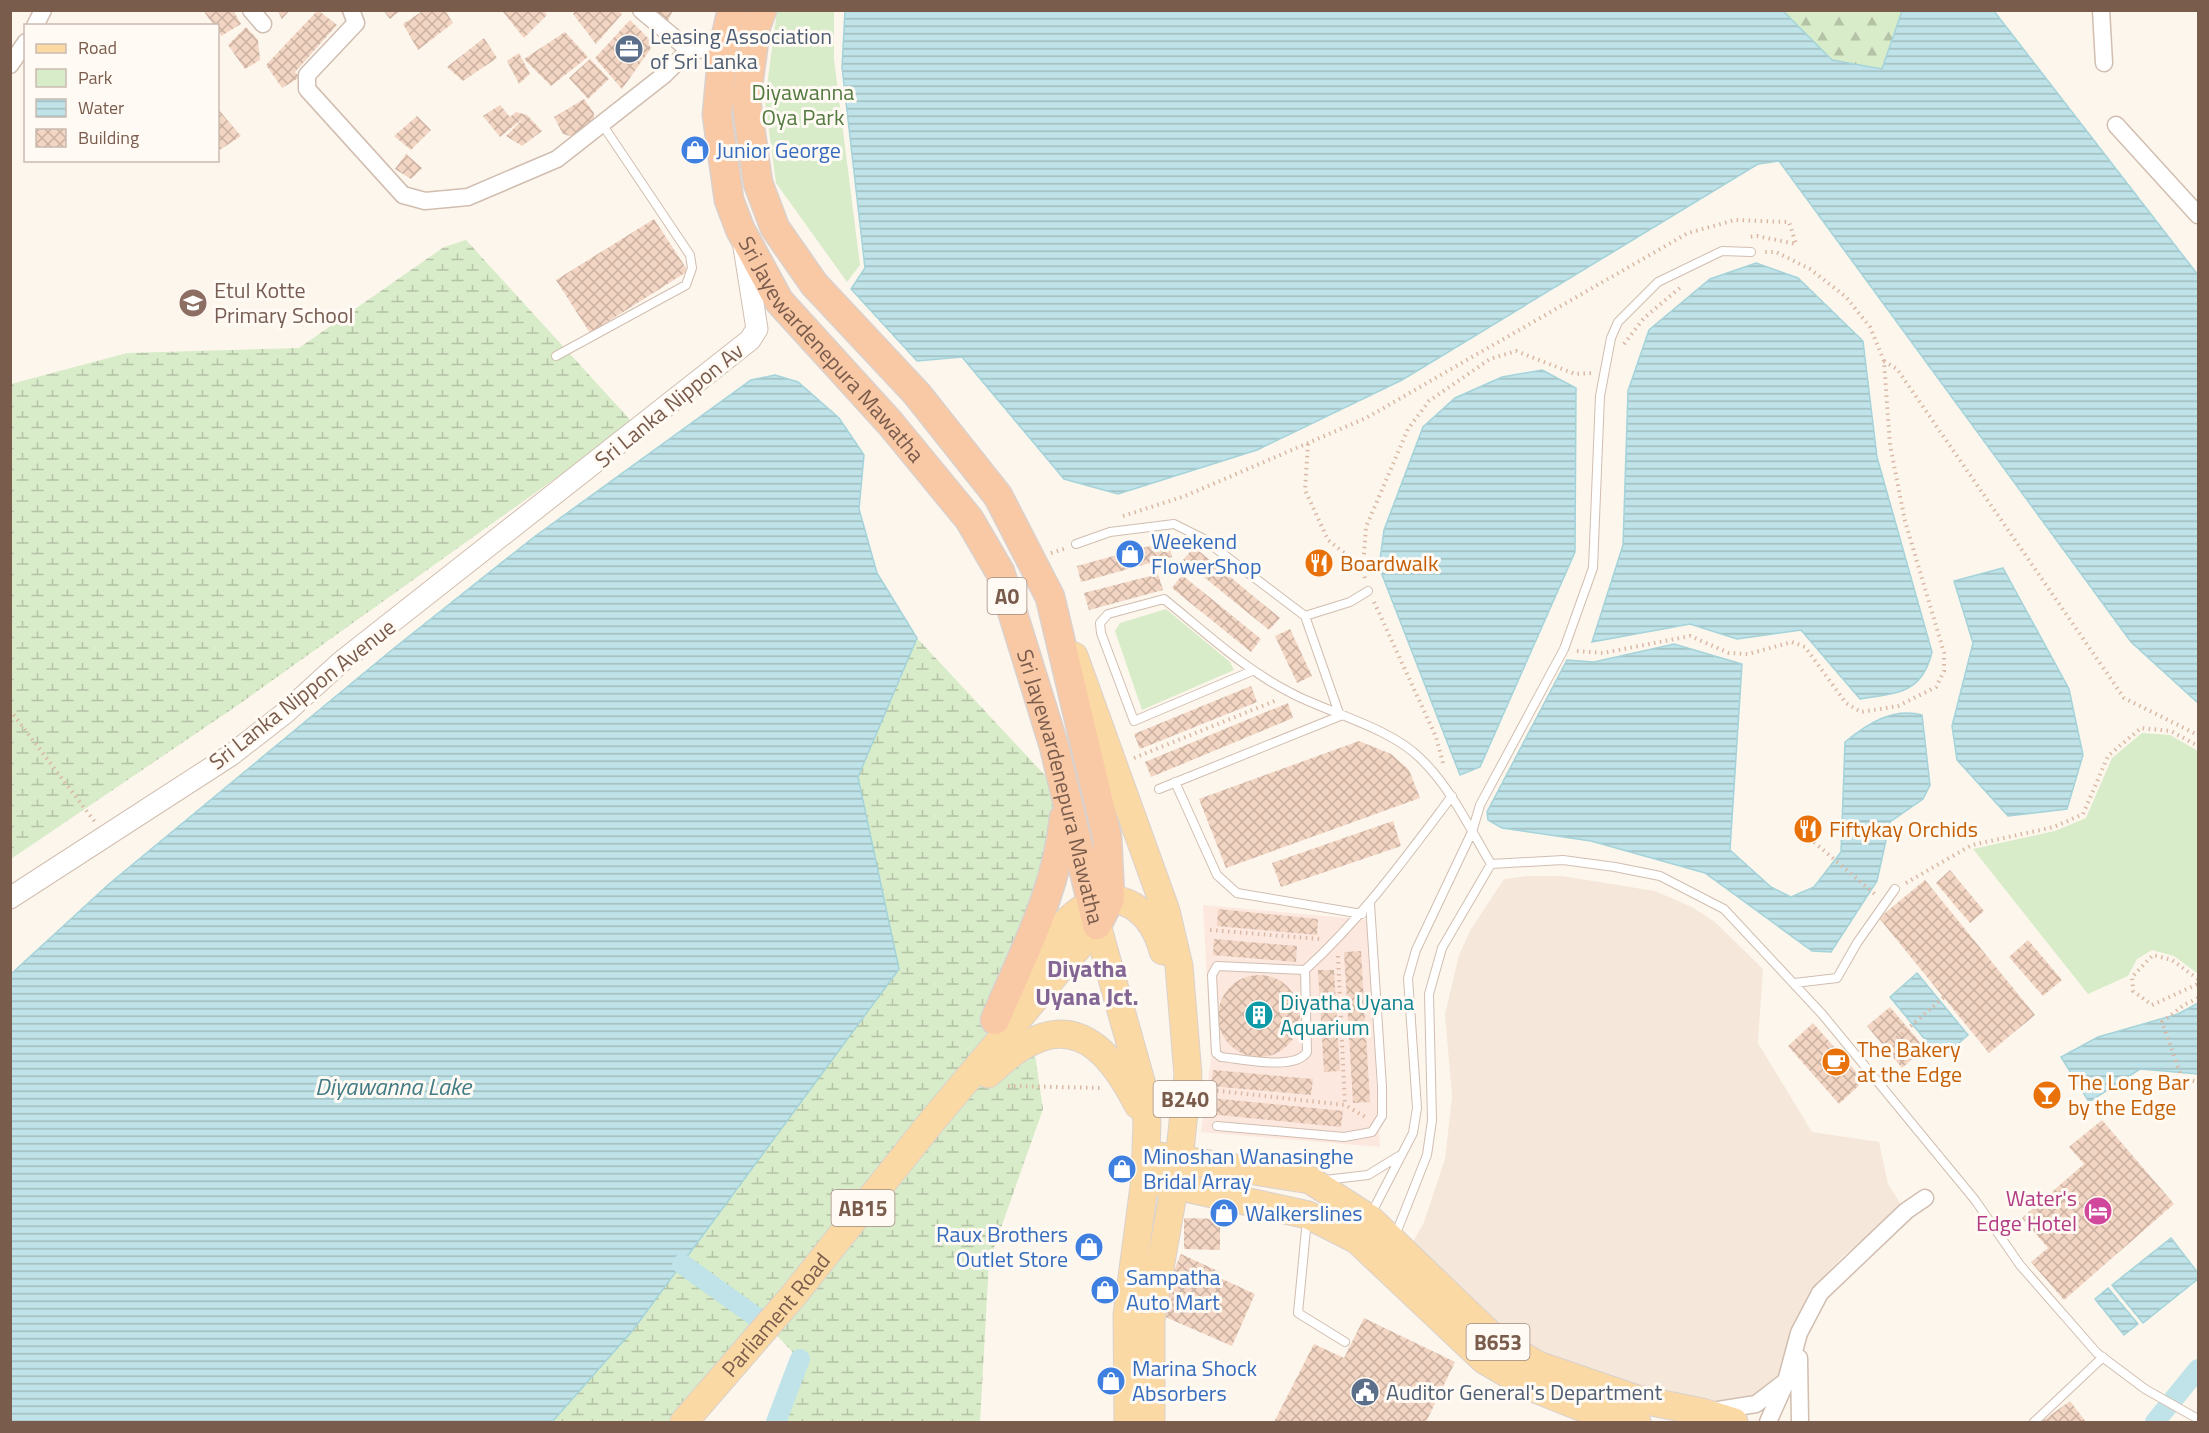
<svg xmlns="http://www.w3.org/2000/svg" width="2209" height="1433" viewBox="0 0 2209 1433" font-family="'Titillium Web',sans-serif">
<defs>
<pattern id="forest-firs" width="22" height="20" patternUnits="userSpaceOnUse" patternTransform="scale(1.5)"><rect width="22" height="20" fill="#d8ecc9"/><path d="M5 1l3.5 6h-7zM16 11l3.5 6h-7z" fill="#b4c2a5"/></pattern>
<pattern id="wetland-marsh" width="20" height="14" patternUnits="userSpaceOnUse" patternTransform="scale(1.5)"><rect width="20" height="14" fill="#d8ecc9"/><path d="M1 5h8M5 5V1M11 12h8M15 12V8" fill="none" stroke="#b4c2a5"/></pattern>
<pattern id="water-rules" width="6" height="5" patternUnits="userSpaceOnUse" patternTransform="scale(1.5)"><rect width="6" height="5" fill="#bfe3e8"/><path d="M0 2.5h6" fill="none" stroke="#a0bbbe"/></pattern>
<pattern id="building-cross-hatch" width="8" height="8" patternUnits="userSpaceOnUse" patternTransform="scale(1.5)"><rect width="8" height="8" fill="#f3d5c3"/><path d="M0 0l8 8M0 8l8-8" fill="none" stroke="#cab0a1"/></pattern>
</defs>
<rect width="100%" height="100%" fill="#fdf6ec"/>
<!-- residential -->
<path fill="#f5e8da" d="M1527,876H1562L1655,891L1692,907L1715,922L1763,969L1758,1043L1812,1132L1879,1142L1888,1184L1902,1206L1877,1229L1843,1256L1814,1288L1780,1378L1754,1397L1712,1404L1639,1388L1573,1368L1503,1332L1412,1244L1424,1222L1445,1159L1452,1097L1445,1014L1459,955L1471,929L1504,879Z"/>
<!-- commercial -->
<path fill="#fde8e0" d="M1203,905L1368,920L1380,1147L1201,1132L1211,1059Z"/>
<!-- forest -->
<path fill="url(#forest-firs)" d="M1783,11H1902L1882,69L1832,60Z"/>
<!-- wetland -->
<path fill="url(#wetland-marsh)" d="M466,240L633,423L238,705L11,859V384L127,353L299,348L444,247Z
M917,638L1066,798L995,1020L934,1117L1033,1041L1043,1109L989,1262L980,1422H776L800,1360L767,1325L684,1422H552L633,1330L899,969L858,777Z"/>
<!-- park -->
<path fill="#d8ecc9" d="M777,11H834V59L860,265L847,282L776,183L765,101Z
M1166,609L1230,662L1234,670L1142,710L1115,631L1120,623Z
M2142,733L2170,735L2198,751V974L2174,956L2152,950L2137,959L2128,976L2088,994L1973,849L2055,831L2086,818L2112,758Z"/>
<!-- water -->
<path fill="url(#water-rules)" stroke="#a5d3da" stroke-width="1.5" d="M845,11H1783L1832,60L1882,69L1902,11H1994L2198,275V703L2131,642L1779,161L1758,164L1402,380L1257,450L1118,494L1064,479L962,357L917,361L851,289L865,268L842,67Z
M1756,263L1798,278L1863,341L1877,457L1932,652C1922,694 1897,693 1860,699L1801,630L1737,639L1690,624L1592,642L1623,545L1628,391L1649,330L1710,279Z
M1542,370L1576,388L1575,552L1480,767L1460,775L1379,567L1384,530L1423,427L1455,398L1502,377Z
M775,375L798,382L839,418L864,455L859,509L877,573L917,638L858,777L899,969L633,1330L552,1422H11V974L109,884L393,649L534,537L751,380Z
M2003,568L2069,689L2083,755L2067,809L2008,816L1957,760L1952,726L1973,643L1954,581Z
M1674,644L1742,664L1730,850L1771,887L1791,897L1814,887L1841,852L1845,742C1867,724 1893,707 1922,715L1930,785L1923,799L1890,822L1877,881L1831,952L1812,951L1705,873L1591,841L1502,828L1488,820L1487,812L1567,660L1594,662Z
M1917,973L1968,1035L1941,1059L1890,997Z
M2198,1003V1074L2140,1069L2089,1102L2061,1057L2098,1037L2178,1014Z
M2171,1238L2198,1273V1279L2143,1323L2112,1285Z
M2108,1288L2138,1324L2124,1335L2095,1299Z"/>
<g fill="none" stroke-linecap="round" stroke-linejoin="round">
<!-- canal -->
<path stroke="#bfe3e8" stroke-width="20" d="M682,1264L766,1324
M776,1422L800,1359
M2155,1422L2198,1369"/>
</g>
<!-- building -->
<path fill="url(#building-cross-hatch)" d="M203,10H233L241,24L221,36L218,26H214Z
M277,10H290L282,19Z
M318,10L337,25L295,72L300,77L282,88L266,65Z
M383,10H401L390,19Z
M424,10H445L453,23L418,50L403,24Z
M505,10H543L547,15L524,38L503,12Z
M576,10H618L622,14L596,44L573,14Z
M649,10H673L668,21Z
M630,20L654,44L622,89L595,58Z
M246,27L258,40L260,60L245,69L228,45Z
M565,32L588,57L551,86L524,59Z
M484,38L497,58L463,81L447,67Z
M519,53L530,74L519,84L507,61Z
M590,59L609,79L588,99L569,78Z
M584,99L594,113L593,125L576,138L563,134L554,117Z
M500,105L510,117L516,112L527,115L542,131L522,146L506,136L525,117L500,137L483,116Z
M218,109L241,136L218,151Z
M417,116L431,130L411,150L394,136Z
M406,154L422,168L411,179L395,169Z
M654,219L688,271L590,333L556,280Z
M1168,541L1172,557L1081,582L1077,566Z
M1194,547L1280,618L1269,630L1183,560Z
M1158,574L1163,590L1089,610L1084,593Z
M1182,575L1261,639L1251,652L1172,588Z
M1290,629L1312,676L1297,683L1275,636Z
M1251,686L1257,702L1140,749L1134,734Z
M1288,703L1293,718L1151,777L1145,762Z
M1359,741L1391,754L1409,770L1420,798L1226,868L1199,799Z
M1393,821L1401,846L1281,887L1272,863Z
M1950,870L1984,911L1970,923L1936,883Z
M1925,880L2035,1015L1989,1053L1879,918Z
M1218,909L1318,919L1317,935L1217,926Z
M1214,939L1297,946L1296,962L1213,955Z
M2028,940L2062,980L2043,996L2009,957Z
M1361,951L1370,1102L1353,1103L1344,952Z
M1318,970H1334L1340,1071L1324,1072Z
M1218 1016a41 41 0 1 1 82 0a41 41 0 1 1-82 0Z
M1890,1007L1925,1048L1902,1068L1867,1026Z
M1813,1023L1864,1081L1839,1104L1788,1046Z
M1213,1070L1313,1079L1311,1095L1211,1086Z
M1210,1098L1343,1111L1341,1127L1209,1114Z
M2102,1120L2174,1204L2064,1300L2031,1262L2048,1248L2022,1218L2084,1164L2069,1147Z
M1184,1218L1220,1219V1250L1184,1249Z
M1181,1254L1220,1272L1218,1277L1255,1294L1232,1346L1156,1313Z
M1364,1318L1455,1362L1426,1422H1274L1314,1344L1344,1358Z
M2070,1401L2086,1422H2041Z"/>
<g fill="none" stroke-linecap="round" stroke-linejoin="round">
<!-- service casing -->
<g stroke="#d1beb0" stroke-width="10">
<path id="service" d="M556,356L686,285L692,268L690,255L602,124
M1076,544L1110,532L1174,524L1202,538L1305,616L1340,716
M1305,616L1350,602L1368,591
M1252,671L1134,721L1101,633L1100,623L1108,614L1164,599C1205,632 1245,670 1293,694C1330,713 1390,728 1420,758C1451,788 1469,827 1491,864L1563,860L1615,867L1660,876L1724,909L1822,1014L1975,1200L2020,1265L2097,1353L2145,1389L2198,1419
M1175,782L1217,875L1237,893L1362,914
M1159,789L1340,716
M1305,970L1307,1052C1295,1071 1242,1059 1221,1057L1216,1053L1212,975L1217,966L1305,970C1362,918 1406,857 1452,796
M1795,983L1837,978L1857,943L1895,889
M1217,1126L1344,1137L1372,1132L1382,1116V1087L1370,904
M1325,1180L1368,1175L1399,1156
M1371,1214L1413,1133L1417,1108L1408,978L1416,950L1472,832L1480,805L1564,649L1593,568L1600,396L1611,338L1618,322L1658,282L1722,251L1751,252
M1307,1219L1298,1313L1345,1342
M1395,1236L1427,1155L1432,1120L1429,994L1442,948L1491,864
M2034,1422L2103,1357"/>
</g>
<!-- minor casing -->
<g stroke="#d1beb0" stroke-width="19">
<path id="minor" d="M251,10L263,24
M351,10L356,23L307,75V89L403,195L425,201L468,197L557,159L664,75L689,50L723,49
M641,10L689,50
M2101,10L2104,63
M35,26L43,10
M10,65L26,42
M2116,125L2198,215
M1799,1358L1800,1422
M1712,1411L1756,1404L1786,1381L1799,1333L1820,1293L1906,1211L1925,1198
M1768,1422L1786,1382"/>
</g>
<!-- tertiary casing -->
<g stroke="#d1beb0" stroke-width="23">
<path id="tertiary" d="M10,898L231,755L285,713L341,662L750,340L757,329L744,247"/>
</g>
<!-- primary casing -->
<g stroke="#dad1cd" stroke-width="29">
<g id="primary">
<path d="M1074,656L1166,911L1179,966L1188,1075L1179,1160L1151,1319V1422"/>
<path d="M1097,925L1142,1085L1147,1122L1145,1179L1127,1315L1128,1422"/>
<path d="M1015,993C1039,958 1081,875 1133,906C1149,916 1158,932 1163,951"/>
<path d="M988,1074C1002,1062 1016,1048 1033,1041C1085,1016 1117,1064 1138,1105"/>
<path d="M1147,1154L1310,1180L1369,1218L1497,1341L1538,1365L1637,1399L1702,1412L1734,1422"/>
<path d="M1145,1179L1308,1215L1357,1240L1484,1360L1528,1386L1593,1412L1637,1422"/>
<path id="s1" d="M684,1422L793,1296L933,1120L1097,925"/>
</g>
</g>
<!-- trunk casing -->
<g stroke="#dad1cd" stroke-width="31">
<g id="trunk">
<path id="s2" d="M732,10L723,49L717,115L729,200L740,229L779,301L890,423L969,519L1000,572L1054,746L1097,925"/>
<path d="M762,10L756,26L746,100L758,183L775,228L814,284L917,394L998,496L1050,597L1107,837L1110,899L1097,925"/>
<path d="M995,1020C1023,954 1057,891 1064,818"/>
</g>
</g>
<!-- path -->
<path stroke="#d9b8a5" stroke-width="4" stroke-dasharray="1.5 4.5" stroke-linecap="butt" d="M1624,344L1644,318L1682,286
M1884,361L1897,369L2124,698L2198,735
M1308,444L1305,490L1328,540L1363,568
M1123,516L1185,496L1366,418L1688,233L1735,220L1789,222L1796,244L1757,236L1748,237
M1051,553L1067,548
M1365,578L1363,568L1366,527L1408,429L1429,401L1490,359L1516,351L1575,374L1593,373
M1374,602L1436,737L1443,763
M1577,651L1603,653L1690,636L1729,653L1748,654L1792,642L1805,647L1846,703L1861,712L1898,706L1936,687L1944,671V653L1905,521L1890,445L1884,361L1870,327L1846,297L1810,269L1776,252H1762
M10,710L95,822
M1134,758L1277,700
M1814,842L1877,896
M1906,883L1972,845L2054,827L2083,814L2108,756L2141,728L2171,731L2198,746
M1210,930L1320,939
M1338,956L1345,1105
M2198,979L2172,960L2153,955L2132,977L2133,991L2152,1005L2198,984
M2198,998L2184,1005L2162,1022L2182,1078L2198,1082
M1897,1038L1944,997
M1008,1086L1103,1088
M1211,1090L1345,1105L1367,1118"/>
<!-- service -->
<use href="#service" stroke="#fff" stroke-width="8"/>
<!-- minor -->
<use href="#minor" stroke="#fff" stroke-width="16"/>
<!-- tertiary -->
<use href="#tertiary" stroke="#fff" stroke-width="21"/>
<!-- primary -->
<use href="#primary" stroke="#fbd9a5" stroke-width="27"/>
<!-- trunk -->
<use href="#trunk" stroke="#f9c8a4" stroke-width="28"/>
</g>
<!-- icons -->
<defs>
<g id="office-disc" transform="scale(1.5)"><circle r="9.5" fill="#5c6f8a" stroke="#fffaf3"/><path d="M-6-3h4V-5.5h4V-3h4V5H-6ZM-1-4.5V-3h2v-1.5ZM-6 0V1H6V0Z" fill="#fff"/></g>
<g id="shop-disc" transform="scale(1.5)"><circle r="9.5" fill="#3f7fe0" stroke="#fffaf3"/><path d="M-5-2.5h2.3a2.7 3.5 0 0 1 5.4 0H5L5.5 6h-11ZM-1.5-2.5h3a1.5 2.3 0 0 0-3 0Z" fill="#fff"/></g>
<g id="school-disc" transform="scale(1.5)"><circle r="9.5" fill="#8d6e63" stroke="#fffaf3"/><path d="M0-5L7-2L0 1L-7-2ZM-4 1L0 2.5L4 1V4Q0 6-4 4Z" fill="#fff"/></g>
<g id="restaurant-disc" transform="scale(1.5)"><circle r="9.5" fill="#e8710a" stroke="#fffaf3"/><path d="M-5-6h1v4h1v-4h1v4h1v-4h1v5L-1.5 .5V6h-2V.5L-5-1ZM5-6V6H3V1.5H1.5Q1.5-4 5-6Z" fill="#fff"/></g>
<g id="building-disc" transform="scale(1.5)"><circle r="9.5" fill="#0f9aa8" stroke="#fffaf3"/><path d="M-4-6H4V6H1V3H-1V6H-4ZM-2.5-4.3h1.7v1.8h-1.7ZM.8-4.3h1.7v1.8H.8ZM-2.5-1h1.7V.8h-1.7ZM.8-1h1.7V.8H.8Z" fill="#fff"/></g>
<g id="cafe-disc" transform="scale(1.5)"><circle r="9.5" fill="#e8710a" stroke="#fffaf3"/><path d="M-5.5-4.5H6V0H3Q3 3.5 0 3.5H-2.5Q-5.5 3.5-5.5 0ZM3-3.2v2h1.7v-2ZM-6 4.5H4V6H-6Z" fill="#fff"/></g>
<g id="bar-disc" transform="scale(1.5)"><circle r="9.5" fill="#e8710a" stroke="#fffaf3"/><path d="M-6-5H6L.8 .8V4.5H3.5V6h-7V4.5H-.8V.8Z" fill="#fff"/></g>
<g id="hotel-disc" transform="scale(1.5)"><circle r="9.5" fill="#d1479c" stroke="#fffaf3"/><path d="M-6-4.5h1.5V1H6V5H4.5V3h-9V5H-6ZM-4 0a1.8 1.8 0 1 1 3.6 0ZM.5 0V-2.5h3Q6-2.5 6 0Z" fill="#fff"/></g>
<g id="civic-disc" transform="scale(1.5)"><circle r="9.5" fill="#5c6f8a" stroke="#fffaf3"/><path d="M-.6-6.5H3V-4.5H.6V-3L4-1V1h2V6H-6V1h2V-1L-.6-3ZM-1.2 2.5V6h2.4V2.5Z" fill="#fff"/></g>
</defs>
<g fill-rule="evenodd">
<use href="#office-disc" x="629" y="49"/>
<use href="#shop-disc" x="695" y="150"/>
<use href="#school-disc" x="193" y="303"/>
<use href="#shop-disc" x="1130" y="554"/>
<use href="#restaurant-disc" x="1319" y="563"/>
<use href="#restaurant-disc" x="1808" y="829"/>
<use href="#building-disc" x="1259" y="1015"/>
<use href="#cafe-disc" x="1836" y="1062"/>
<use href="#bar-disc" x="2047" y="1095"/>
<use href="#shop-disc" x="1122" y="1169"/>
<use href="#hotel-disc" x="2098" y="1211"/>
<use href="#shop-disc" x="1224" y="1213"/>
<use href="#shop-disc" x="1089" y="1247"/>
<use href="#shop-disc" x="1105" y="1290"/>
<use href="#shop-disc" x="1111" y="1381"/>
<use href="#civic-disc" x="1365" y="1392"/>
</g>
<g text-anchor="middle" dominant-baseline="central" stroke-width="6" stroke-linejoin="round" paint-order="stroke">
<!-- shield labels -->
<g fill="#fffaf3" stroke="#a28b7f" stroke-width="1.5">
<rect x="987.5" y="578" width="39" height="36" rx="4.5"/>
<rect x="1153.5" y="1081" width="63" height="36" rx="4.5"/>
<rect x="831.5" y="1190" width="63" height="36" rx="4.5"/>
<rect x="1466.5" y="1324" width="63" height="36" rx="4.5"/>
</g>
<g font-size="21" font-weight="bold" fill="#7a5c4d">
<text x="1007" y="596">A0</text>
<text x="1185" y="1099">B240</text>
<text x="863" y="1208">AB15</text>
<text x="1498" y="1342">B653</text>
</g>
<!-- service labels -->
<g font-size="22" fill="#4e5e75" stroke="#fffaf3" text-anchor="start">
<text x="650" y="36">Leasing Association<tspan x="650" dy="25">of Sri Lanka</tspan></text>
<text x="1386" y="1392">Auditor General's Department</text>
</g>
<!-- park labels -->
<g font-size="22" fill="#537a41" stroke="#fffaf3">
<text x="803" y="92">Diyawanna<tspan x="803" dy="25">Oya Park</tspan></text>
</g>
<!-- shop labels -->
<g font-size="22" fill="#366cbe" stroke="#fffaf3" text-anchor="start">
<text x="716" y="150">Junior George</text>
<text x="1151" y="541">Weekend<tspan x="1151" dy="25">FlowerShop</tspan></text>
<text x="1143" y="1156">Minoshan Wanasinghe<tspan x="1143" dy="25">Bridal Array</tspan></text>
<text x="1245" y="1213">Walkerslines</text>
<text x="1068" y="1234" text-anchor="end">Raux Brothers<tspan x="1068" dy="25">Outlet Store</tspan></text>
<text x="1126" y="1277">Sampatha<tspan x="1126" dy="25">Auto Mart</tspan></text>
<text x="1132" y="1368">Marina Shock<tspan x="1132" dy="25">Absorbers</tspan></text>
</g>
<!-- education labels -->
<g font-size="22" fill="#785e54" stroke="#fffaf3" text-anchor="start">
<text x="214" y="290">Etul Kotte<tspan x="214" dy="25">Primary School</tspan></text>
</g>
<!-- street labels -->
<g font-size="22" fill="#7a5c4d" stroke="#fffaf3">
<text stroke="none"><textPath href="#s2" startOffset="375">Sri Jayewardenepura Mawatha</textPath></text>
<text transform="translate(669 405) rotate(-39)">Sri Lanka Nippon Av</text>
<text transform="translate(302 694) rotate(-38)">Sri Lanka Nippon Avenue</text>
<text stroke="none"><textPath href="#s2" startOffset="879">Sri Jayewardenepura Mawatha</textPath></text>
<text stroke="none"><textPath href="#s1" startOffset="141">Parliament Road</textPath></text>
</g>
<!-- food labels -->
<g font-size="22" fill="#c56008" stroke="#fffaf3" text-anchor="start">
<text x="1340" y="563">Boardwalk</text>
<text x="1829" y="829">Fiftykay Orchids</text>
<text x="1857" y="1049">The Bakery<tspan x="1857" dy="25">at the Edge</tspan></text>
<text x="2068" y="1082">The Long Bar<tspan x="2068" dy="25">by the Edge</tspan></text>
</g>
<!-- culture labels -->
<g font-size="22" fill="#0d838f" stroke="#fffaf3" text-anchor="start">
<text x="1280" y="1002">Diyatha Uyana<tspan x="1280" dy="25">Aquarium</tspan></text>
</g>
<!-- hotel labels -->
<g font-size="22" fill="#b23c85" stroke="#fffaf3" text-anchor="end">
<text x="2077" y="1198">Water's<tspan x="2077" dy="25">Edge Hotel</tspan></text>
</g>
<!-- neighbourhood labels -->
<g font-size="24" font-weight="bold" fill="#846695" stroke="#fffaf3">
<text x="1087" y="968">Diyatha<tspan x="1087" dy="28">Uyana Jct.</tspan></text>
</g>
<!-- water labels -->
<g font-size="24" font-style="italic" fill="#437c86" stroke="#fffaf3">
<text x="393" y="1086">Diyawanna Lake</text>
</g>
</g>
<!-- border -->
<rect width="2209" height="1433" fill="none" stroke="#7a5c4d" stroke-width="24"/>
<!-- legend -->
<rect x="24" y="24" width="195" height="138" fill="#fffaf3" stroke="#cabbb1" stroke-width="1.5"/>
<rect x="36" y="44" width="30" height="9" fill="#fbd9a5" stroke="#cabbb1" stroke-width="1.5"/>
<text x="78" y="54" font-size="18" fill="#7a5c4d">Road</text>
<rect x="36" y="69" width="30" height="18" fill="#d8ecc9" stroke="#cabbb1" stroke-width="1.5"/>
<text x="78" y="84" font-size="18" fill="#7a5c4d">Park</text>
<rect x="36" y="99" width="30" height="18" fill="url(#water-rules)" stroke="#cabbb1" stroke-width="1.5"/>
<text x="78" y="114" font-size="18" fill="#7a5c4d">Water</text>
<rect x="36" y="129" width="30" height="18" fill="url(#building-cross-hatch)" stroke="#cabbb1" stroke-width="1.5"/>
<text x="78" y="144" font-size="18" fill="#7a5c4d">Building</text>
</svg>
